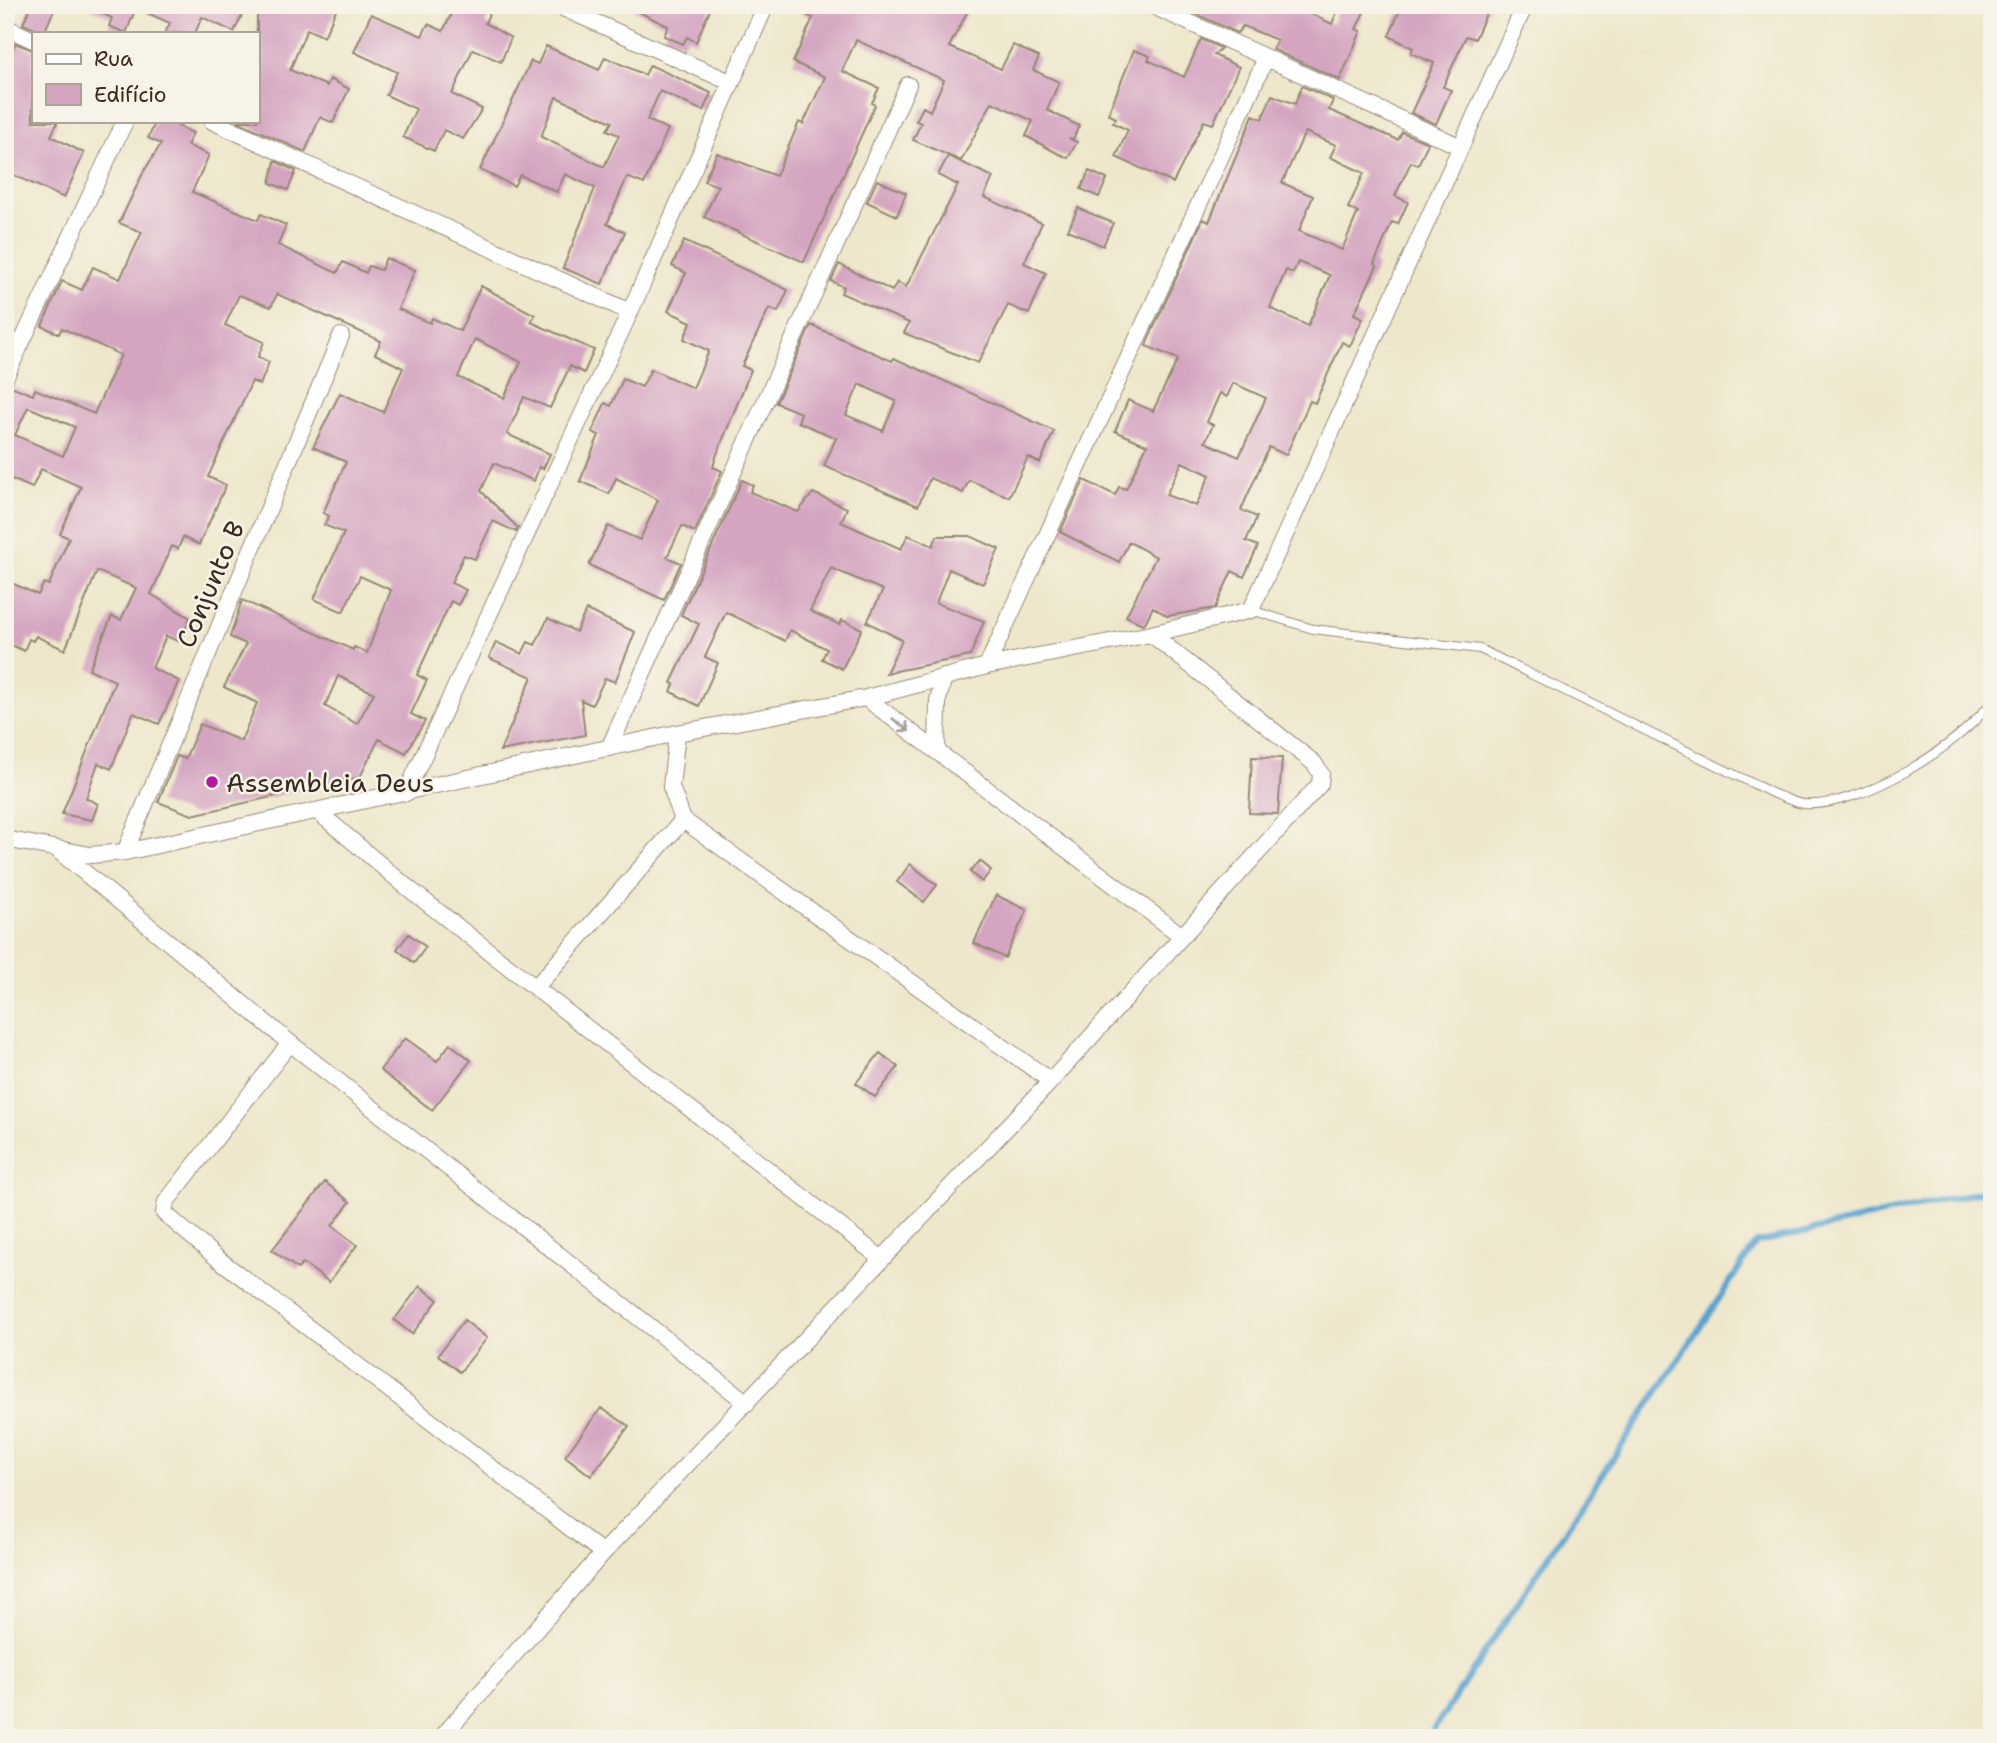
<svg xmlns="http://www.w3.org/2000/svg" width="1997" height="1743" viewBox="0 0 1997 1743" font-family="'Shantell Sans',sans-serif">
<rect width="100%" height="100%" fill="#f7f3e8"/>
<filter id="ink" filterUnits="userSpaceOnUse"><feTurbulence type="fractalNoise" baseFrequency=".0143" numOctaves="2"/><feDisplacementMap in="SourceGraphic" scale="14" xChannelSelector="R" yChannelSelector="G"/><feConvolveMatrix kernelMatrix="1 2 1 2 8 2 1 2 1" color-interpolation-filters="sRGB"/></filter>
<filter id="wash" filterUnits="userSpaceOnUse"><feTurbulence type="fractalNoise" baseFrequency=".00686" numOctaves="4" result="noise"/><feDisplacementMap in="SourceGraphic" scale="28" xChannelSelector="R" yChannelSelector="G"/><feGaussianBlur stdDeviation="1.57" result="paint"/><feColorMatrix in="noise" values="0 0 0 0 0 0 0 0 0 0 0 0 0 0 0 0 0 1.4 0 .05"/><feComposite in="paint" operator="in"/></filter>
<g filter="url(#wash)">
<rect width="100%" height="100%" fill="#eee7cb"/>
<g fill="none" stroke-linecap="round" stroke-linejoin="round">
<!-- stream -->
<path stroke="#58a3d0" stroke-width="6" d="M1428,1738L1756,1243L1992,1189"/>
</g>
<g id="blocks">
<!-- building -->
<path fill="#d4a4c1" fill-rule="evenodd" d="M31,5H56L44,33L23,24Z
M84,5H247L234,32L202,17L195,33H165L170,23L136,8L126,33L109,26L112,18Z
M257,5H338L324,37L307,29L290,70L327,86L330,79L349,89L333,123L320,117L305,152L237,121H257Z
M456,5H493L485,23L511,38L501,62L473,49L452,94L482,109L463,139L444,130L434,151L403,137L416,109L386,95L397,72L354,52L371,14L422,36L428,24L443,31Z
M624,5H712L696,42L687,37L683,44L664,36L668,26Z
M785,5H971L949,47L1001,69L1013,45L1039,57L1033,70L1059,82L1047,110L1079,126L1073,139L1069,138L1077,142L1068,158L1057,153L1026,136L1033,121L992,102L961,161L913,140L921,123L916,121L923,107L930,111L944,80L856,40L842,71L879,88L872,103L875,105L804,262L704,217L718,186L704,181L717,153L776,176L799,122L803,124L825,77L793,62L813,18Z
M1177,5H1283L1290,9L1292,5L1332,24L1340,5H1354L1365,10L1356,29L1361,31L1340,80L1272,49L1277,40L1243,26L1237,33Z
M1402,5H1490L1475,39L1466,36L1443,87L1451,90L1436,124L1411,113L1434,63L1411,53L1413,48L1389,36Z
M1201,39L1221,48L1214,55L1239,67L1213,124L1204,121L1173,183L1116,157L1128,130L1113,123L1116,118L1108,114L1134,50L1150,56L1148,60L1184,77Z
M15,43L33,50V121H58L51,136L84,153L64,198L5,171V46L13,49Z
M546,46L599,70L605,57L645,75L650,65L711,93L703,111L660,91L647,120L668,129L644,184L627,177L607,224L625,232L602,284L563,268L595,188L565,174L557,192L520,175L514,186L480,170L531,61L538,64ZM556,97L612,122L607,130L619,135L604,167L541,137Z
M1302,86L1333,100L1329,110L1398,140L1402,132L1428,143L1418,165L1411,162L1395,196L1408,202L1398,224L1392,222L1374,264L1377,266L1354,314L1363,318L1350,346L1342,342L1315,403L1310,401L1286,455L1269,447L1241,510L1257,517L1246,541L1258,546L1244,577L1232,571L1215,608L1167,616L1153,607L1145,623L1142,624L1126,616L1156,557L1129,542L1119,562L1060,532L1084,480L1115,495L1119,487L1126,489L1147,445L1115,431L1128,400L1153,411L1178,359L1146,346L1149,338L1203,219L1209,222L1253,115L1262,119L1272,95L1295,104ZM1305,132L1336,145L1330,157L1364,173L1348,208L1358,212L1342,250L1299,231L1313,196L1282,183ZM1298,262L1330,275L1308,326L1270,308L1286,270L1293,273ZM1233,383L1266,398L1239,457L1205,442L1213,425L1207,422L1220,393L1227,397ZM1182,462L1210,475L1196,506L1166,495Z
M156,121H167L193,133L187,145L209,155L192,192L258,220L261,214L286,225L278,245L337,273L343,262L366,273L369,266L381,270L386,258L415,270L398,309L430,323L432,318L460,331L481,286L535,315L531,322L594,350L584,373L570,366L550,408L524,397L507,434L550,454L543,469L539,467L534,481L494,463L481,491L518,528L516,532L493,521L475,559L464,555L451,583L466,590L458,605L451,601L417,675L427,680L411,714L425,721L406,753L379,739L360,777L192,815L158,802L177,756L185,759L200,724L241,741L257,703L224,687L246,644L230,637L242,600L353,650L354,647L367,653L391,590L360,576L343,612L314,599L344,533L324,525L329,516L323,513L346,462L313,447L340,393L383,412L403,368L375,354L381,341L277,294L271,307L239,295L225,325L264,342L258,357L269,362L260,385L252,381L208,477L226,485L199,545L183,537L178,549L172,546L151,594L190,618L180,642L166,636L152,668L179,681L159,724L133,713L111,769L98,763L86,798L98,804L92,820L62,814L115,681L89,669L112,616L121,620L136,588L97,571L65,650L36,636L33,641L29,639L24,651L5,642V580L38,595L44,583L49,585L69,538L60,534L81,487L41,469L32,488L5,476V399L11,386L33,395L35,389L94,414L121,355L62,328L59,334L42,326L62,281L82,290L93,267L120,279L142,232L119,223L144,171L161,144L148,138ZM475,339L521,362L504,398L458,377ZM28,407L75,427L63,456L15,435ZM338,676L374,693L357,724L325,706Z
M948,156L993,177L984,197L1042,223L1024,263L1046,273L1029,314L1008,305L978,363L904,333L909,323L841,293L844,287L831,281L839,264L892,291L897,282L906,287L958,185L938,175Z
M275,161L296,171L288,190L270,183Z
M1089,171L1107,179L1099,197L1081,189Z
M877,180L906,193L897,216L867,202Z
M1078,208L1113,223L1103,246L1068,230Z
M684,241L788,290L778,312L769,308L742,366L751,370L717,454L713,467L722,471L695,532L682,526L667,557L681,563L664,600L589,565L608,526L640,540L658,500L616,478L609,494L580,481L599,435L592,432L605,403L611,406L623,379L642,387L651,369L693,388L709,351L684,339L691,322L668,311L686,273L672,266Z
M811,325L892,361L894,358L1054,431L1040,463L1028,457L1009,497L969,480L963,493L930,478L918,506L824,466L836,438L798,422L801,413L776,403ZM859,384L896,401L883,431L846,415Z
M742,480L753,485L750,492L798,512L813,493L847,508L841,522L901,549L908,535L933,546L937,536H970L999,549L983,584L949,569L936,603L984,621L970,656L886,673L902,640L867,622L883,590L831,568L810,611L840,625L842,620L862,629L842,669L822,659L827,649L790,630L785,641L726,612L705,657L718,663L699,706L671,692L674,684L671,683L699,624L681,615Z
M586,610L635,632L615,682L605,678L592,705L581,700L585,735L500,751L532,677L489,658L496,642L522,654L528,642L535,645L548,618L576,632Z
M1252,757L1282,758L1278,814L1249,813Z
M980,861L991,870L982,882L970,872Z
M910,864L937,885L924,902L897,882Z
M996,895L1027,910L1005,958L974,943Z
M409,934L426,947L414,963L397,949Z
M405,1038L437,1061L450,1044L471,1060L432,1110L380,1070Z
M880,1053L898,1067L875,1097L856,1083Z
M325,1182L350,1202L332,1226L357,1245L329,1282L303,1263L298,1269L272,1250Z
M420,1286L438,1300L412,1334L394,1320Z
M464,1320L487,1338L460,1372L438,1355Z
M601,1408L629,1426L591,1476L565,1456Z"/>
</g>
</g>
<g filter="url(#ink)">
<use href="#blocks" fill-opacity="0" stroke="#948874" stroke-width="2"/>
<g fill="none" stroke-linecap="round" stroke-linejoin="round">
<!-- service casing -->
<g stroke="#948874" stroke-width="10">
<path id="service" d="M1251,610L1313,629L1480,649L1774,794C1784,797 1795,804 1805,804C1861,808 1961,745 1992,701"/>
</g>
<!-- minor casing -->
<g stroke="#948874" stroke-width="18">
<path id="minor" d="M556,5L730,82
M1151,5L1461,147
M5,27L33,40
M212,121L630,312
M5,378L125,121
M987,666L1266,58
M866,698L1182,936
M677,733L671,787L683,820L1051,1081
M609,748L908,85
M937,751L938,700L944,677
M406,793L630,312L766,5
M317,811L408,888L882,1259
M5,839L90,855L125,852L677,733L866,698L987,666L1151,634L1251,610L1525,5
M60,852L290,1043L747,1403
M125,852L341,336
M536,987L683,820
M290,1043L166,1202L164,1213L217,1258L603,1553
M441,1738L603,1553L1051,1081L1320,784L1321,774L1314,763L1151,634"/>
</g>
<!-- service -->
<use href="#service" stroke="#fff" stroke-width="8"/>
<!-- minor -->
<use href="#minor" stroke="#fff" stroke-width="16"/>
</g>
<!-- one-way arrows -->
<defs><path id="oneway-shaft" d="M-6 0H5M1.5-3L5.5 0L1.5 3" fill="none" stroke-width="1.6" stroke-linecap="round" stroke-linejoin="round" transform="scale(1.75)"/></defs>
<use stroke="#a79f9a" href="#oneway-shaft" transform="translate(901 725) rotate(37)"/>
</g>
<!-- markers -->
<circle fill="#b5179e" stroke="#f7f3e8" stroke-width="2.5" cx="212" cy="782" r="7"/>
<g text-anchor="middle" dominant-baseline="central" stroke-width="5" stroke-linejoin="round" paint-order="stroke">
<!-- street labels -->
<g font-size="26" fill="#3b2a1e" stroke="#f7f3e8">
<text transform="translate(210 584) rotate(-67)">Conjunto B</text>
</g>
<!-- poi labels -->
<g font-size="26" fill="#3b2a1e" stroke="#f7f3e8" text-anchor="start">
<text x="226" y="782">Assembleia Deus</text>
</g>
</g>
<!-- margin -->
<rect width="1997" height="1743" fill="none" stroke="#f7f3e8" stroke-width="28"/>
<!-- legend -->
<rect x="32" y="32" width="228" height="91" fill="#f7f3e8" stroke="#aca397" stroke-width="2"/>
<rect x="46" y="54" width="35" height="10" fill="#ffffff" stroke="#aca397" stroke-width="2"/>
<text x="94" y="66" font-size="21" fill="#3b2a1e">Rua</text>
<rect x="46" y="84" width="35" height="21" fill="#d4a4c1" stroke="#aca397" stroke-width="2"/>
<text x="94" y="102" font-size="21" fill="#3b2a1e">Edifício</text>
</svg>
